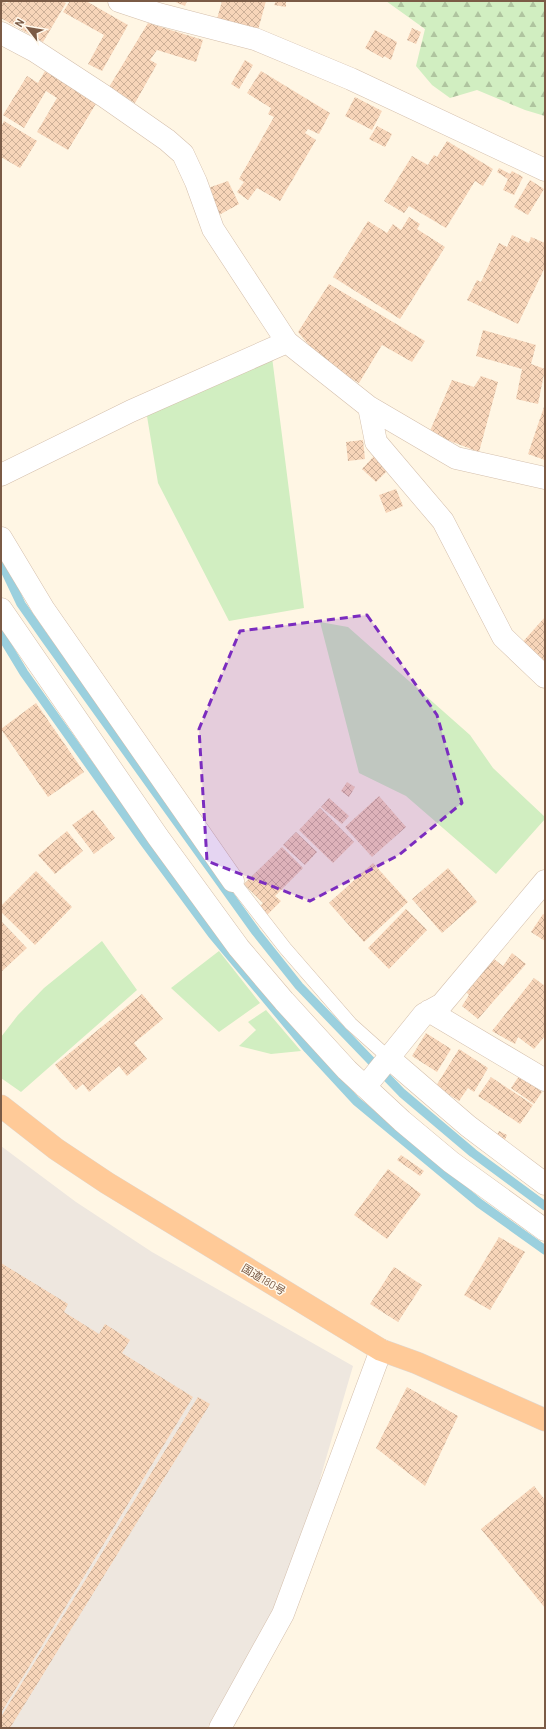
<svg xmlns="http://www.w3.org/2000/svg" width="546" height="1729" viewBox="0 0 546 1729" font-family="Barlow,'Noto Sans JP',sans-serif">
<defs>
<pattern id="forest-firs" width="22" height="20" patternUnits="userSpaceOnUse"><rect width="22" height="20" fill="#d1eec1"/><path d="M5 1l3.5 6h-7zM16 11l3.5 6h-7z" fill="#afc49f"/></pattern>
<pattern id="building-cross-hatch" width="8" height="8" patternUnits="userSpaceOnUse"><rect width="8" height="8" fill="#f7d5b9"/><path d="M0 0l8 8M0 8l8-8" fill="none" stroke="#cdb098"/></pattern>
</defs>
<rect width="100%" height="100%" fill="#fff6e4"/>
<!-- industrial -->
<path fill="#eee7df" d="M1,1146L76,1202L152,1252L353,1366L320,1479L326,1481L287,1587L207,1728H1Z"/>
<!-- grass -->
<path fill="#d1eec1" d="M272,357L304,608L229,621L158,483L146,410Z
M320,622L348,627L470,735L493,768L545,817V819L496,874L406,796L359,773Z
M102,941L137,990L21,1092L1,1078V1037L18,1015L44,988Z
M219,951L260,1003L219,1032L171,988Z
M266,1010L301,1051L271,1054L239,1046L256,1030L248,1022Z"/>
<!-- forest -->
<path fill="url(#forest-firs)" d="M386,1H545V116L525,110L477,90L450,98L432,85L416,66L425,29Z"/>
<g fill="none" stroke-linecap="round" stroke-linejoin="round">
<!-- stream -->
<path stroke="#9bd0de" stroke-width="9" d="M1,562L21,604L47,641L256,932L299,986L402,1093L473,1153L545,1206
M1,635L24,673L144,842L212,934L308,1049L356,1101L479,1203L545,1250"/>
</g>
<!-- building -->
<path fill="url(#building-cross-hatch)" d="M1,1L7,3L9,1H62L66,3L43,42L1,18Z
M70,1H86L128,25L102,71L88,64L104,35L63,12Z
M173,1H187L185,6Z
M222,1H266L258,30L217,19Z
M276,1H286V7L274,5Z
M148,23L203,40L196,62L157,50L150,60L157,64L135,103L109,87Z
M412,28L421,32L416,44L407,40Z
M375,30L397,42L391,60L384,56L383,58L365,48Z
M245,60L253,65L239,89L231,84Z
M45,71L97,102L68,150L37,132L57,98L46,91L24,128L3,115L27,76L38,83Z
M261,71L330,113L319,134L308,129L305,133L316,140L280,201L257,188L248,200L237,192L244,182L239,179L274,117L268,114L271,108L247,93Z
M355,97L382,111L372,130L345,116Z
M4,121L37,141L20,168L1,157V127Z
M377,126L392,134L385,147L369,139Z
M447,141L493,169L483,186L475,181L446,228L409,206L404,213L384,201L412,156L428,165L434,155L437,157Z
M499,168L510,174L512,171L523,177L514,195L503,190L508,179L497,172Z
M530,180L544,189L528,215L514,207Z
M228,181L239,204L219,215L208,188Z
M409,217L420,224L417,229L445,247L400,319L333,277L368,221L387,233L393,224L401,230Z
M512,235L529,243L531,237L545,243V267L518,324L467,300L477,280L481,282L499,243L507,247Z
M329,284L425,341L412,362L382,345L359,383L322,361L298,332Z
M483,330L536,345L531,364L545,369L538,404L516,399L522,369L476,356Z
M481,376L498,382L479,452L429,433L452,380L474,387Z
M545,404V460L528,454Z
M363,440L365,459L348,461L346,442Z
M375,455L389,469L376,482L362,469Z
M396,489L403,506L386,513L379,495Z
M545,617V667L520,645Z
M36,703L84,772L48,797L1,729Z
M347,782L355,787L349,797L341,791Z
M379,796L406,827L372,857L345,827Z
M329,798L349,816L342,824L321,807Z
M320,808L354,842L333,863L299,830Z
M93,810L115,838L94,854L72,825Z
M67,831L83,851L55,874L38,855Z
M296,832L317,852L305,865L283,845Z
M282,847L303,868L275,896L281,901L267,915L259,907L263,903L244,884Z
M373,863L408,902L364,942L329,903Z
M448,868L477,902L442,933L412,899Z
M36,871L72,907L35,945L1,912V906Z
M406,909L427,930L389,969L368,948Z
M543,914L545,915V941L531,932Z
M1,921L27,948L1,972Z
M512,953L526,964L478,1019L462,1006L469,995L466,992L494,959L503,966Z
M534,978L545,986V1036L534,1049L518,1037L515,1044L492,1031Z
M142,994L163,1019L134,1043L147,1059L127,1076L119,1066L89,1092L83,1084L76,1090L55,1065Z
M426,1033L451,1049L437,1072L412,1056Z
M459,1049L488,1068L474,1092L468,1088L459,1101L436,1086Z
M519,1076L542,1092L534,1104L511,1088Z
M491,1077L533,1105L520,1124L478,1096Z
M499,1131L507,1135L503,1144L494,1140Z
M401,1155L424,1171L420,1176L397,1160Z
M388,1169L421,1194L387,1239L354,1215Z
M499,1237L525,1252L490,1310L464,1295Z
M1,1263L68,1304L64,1312L99,1334L105,1324L130,1340L122,1353L193,1397L1,1713Z
M394,1267L422,1285L398,1322L370,1304Z
M407,1387L458,1416L425,1486L376,1448Z
M198,1397L210,1404L10,1728H1V1717Z
M534,1486L545,1500V1608L481,1529Z"/>
<g fill="none" stroke-linecap="round" stroke-linejoin="round">
<!-- service casing -->
<g stroke="#d4bfac" stroke-width="14">
<path id="service" d="M233,881L285,948L351,1024L389,1058"/>
</g>
<!-- minor casing -->
<g stroke="#d4bfac" stroke-width="23">
<path id="minor" d="M119,1L158,14L255,39L351,79L545,170
M1,33L35,51L104,96L167,140L183,154L196,182L213,229L287,342L369,407L456,458L545,478
M369,407L376,442L443,521L503,637L545,677
M1,475L131,411L287,342
M1,538L43,608L233,881
M1,609L158,837L239,948L284,1001L347,1070L402,1121L451,1162L545,1230
M429,1011L545,1080
M389,1058L468,1126L545,1184
M365,1087L424,1014L442,1004L545,881
M220,1728L283,1614L381,1350"/>
</g>
<!-- trunk casing -->
<g stroke="#dfd8d3" stroke-width="23">
<path id="trunk" d="M1,1106L56,1149L107,1183L381,1350L417,1363L545,1420"/>
</g>
<!-- service -->
<use href="#service" stroke="#fff" stroke-width="13"/>
<!-- minor -->
<use href="#minor" stroke="#fff" stroke-width="22"/>
<!-- trunk -->
<use href="#trunk" stroke="#ffca98" stroke-width="22"/>
</g>
<!-- marked area -->
<path fill="#7b2cbf" fill-opacity="0.2" stroke="#7b2cbf" stroke-width="3" stroke-dasharray="8 5" stroke-linejoin="round" d="M367,615L437,715L462,803L399,855L310,901L207,861L199,729L240,631Z"/>
<g text-anchor="middle" dominant-baseline="central" stroke-width="3" stroke-linejoin="round" paint-order="stroke">
<!-- street labels -->
<g font-size="11" fill="#7b5b46" stroke="#fff9ed">
<text transform="translate(264 1279) rotate(31)">国道180号</text>
</g>
</g>
<!-- border -->
<rect width="546" height="1729" fill="none" stroke="#7b5b46" stroke-width="4"/>
<!-- north arrow -->
<g transform="translate(28 28) rotate(301)" stroke="#fff9ed" stroke-width="3" paint-order="stroke">
<path d="M0-3L7 15L0 10L-7 15Z" fill="#7b5b46"/>
<text y="-6" font-size="11" font-weight="bold" text-anchor="middle" fill="#7b5b46">N</text>
</g>
</svg>
